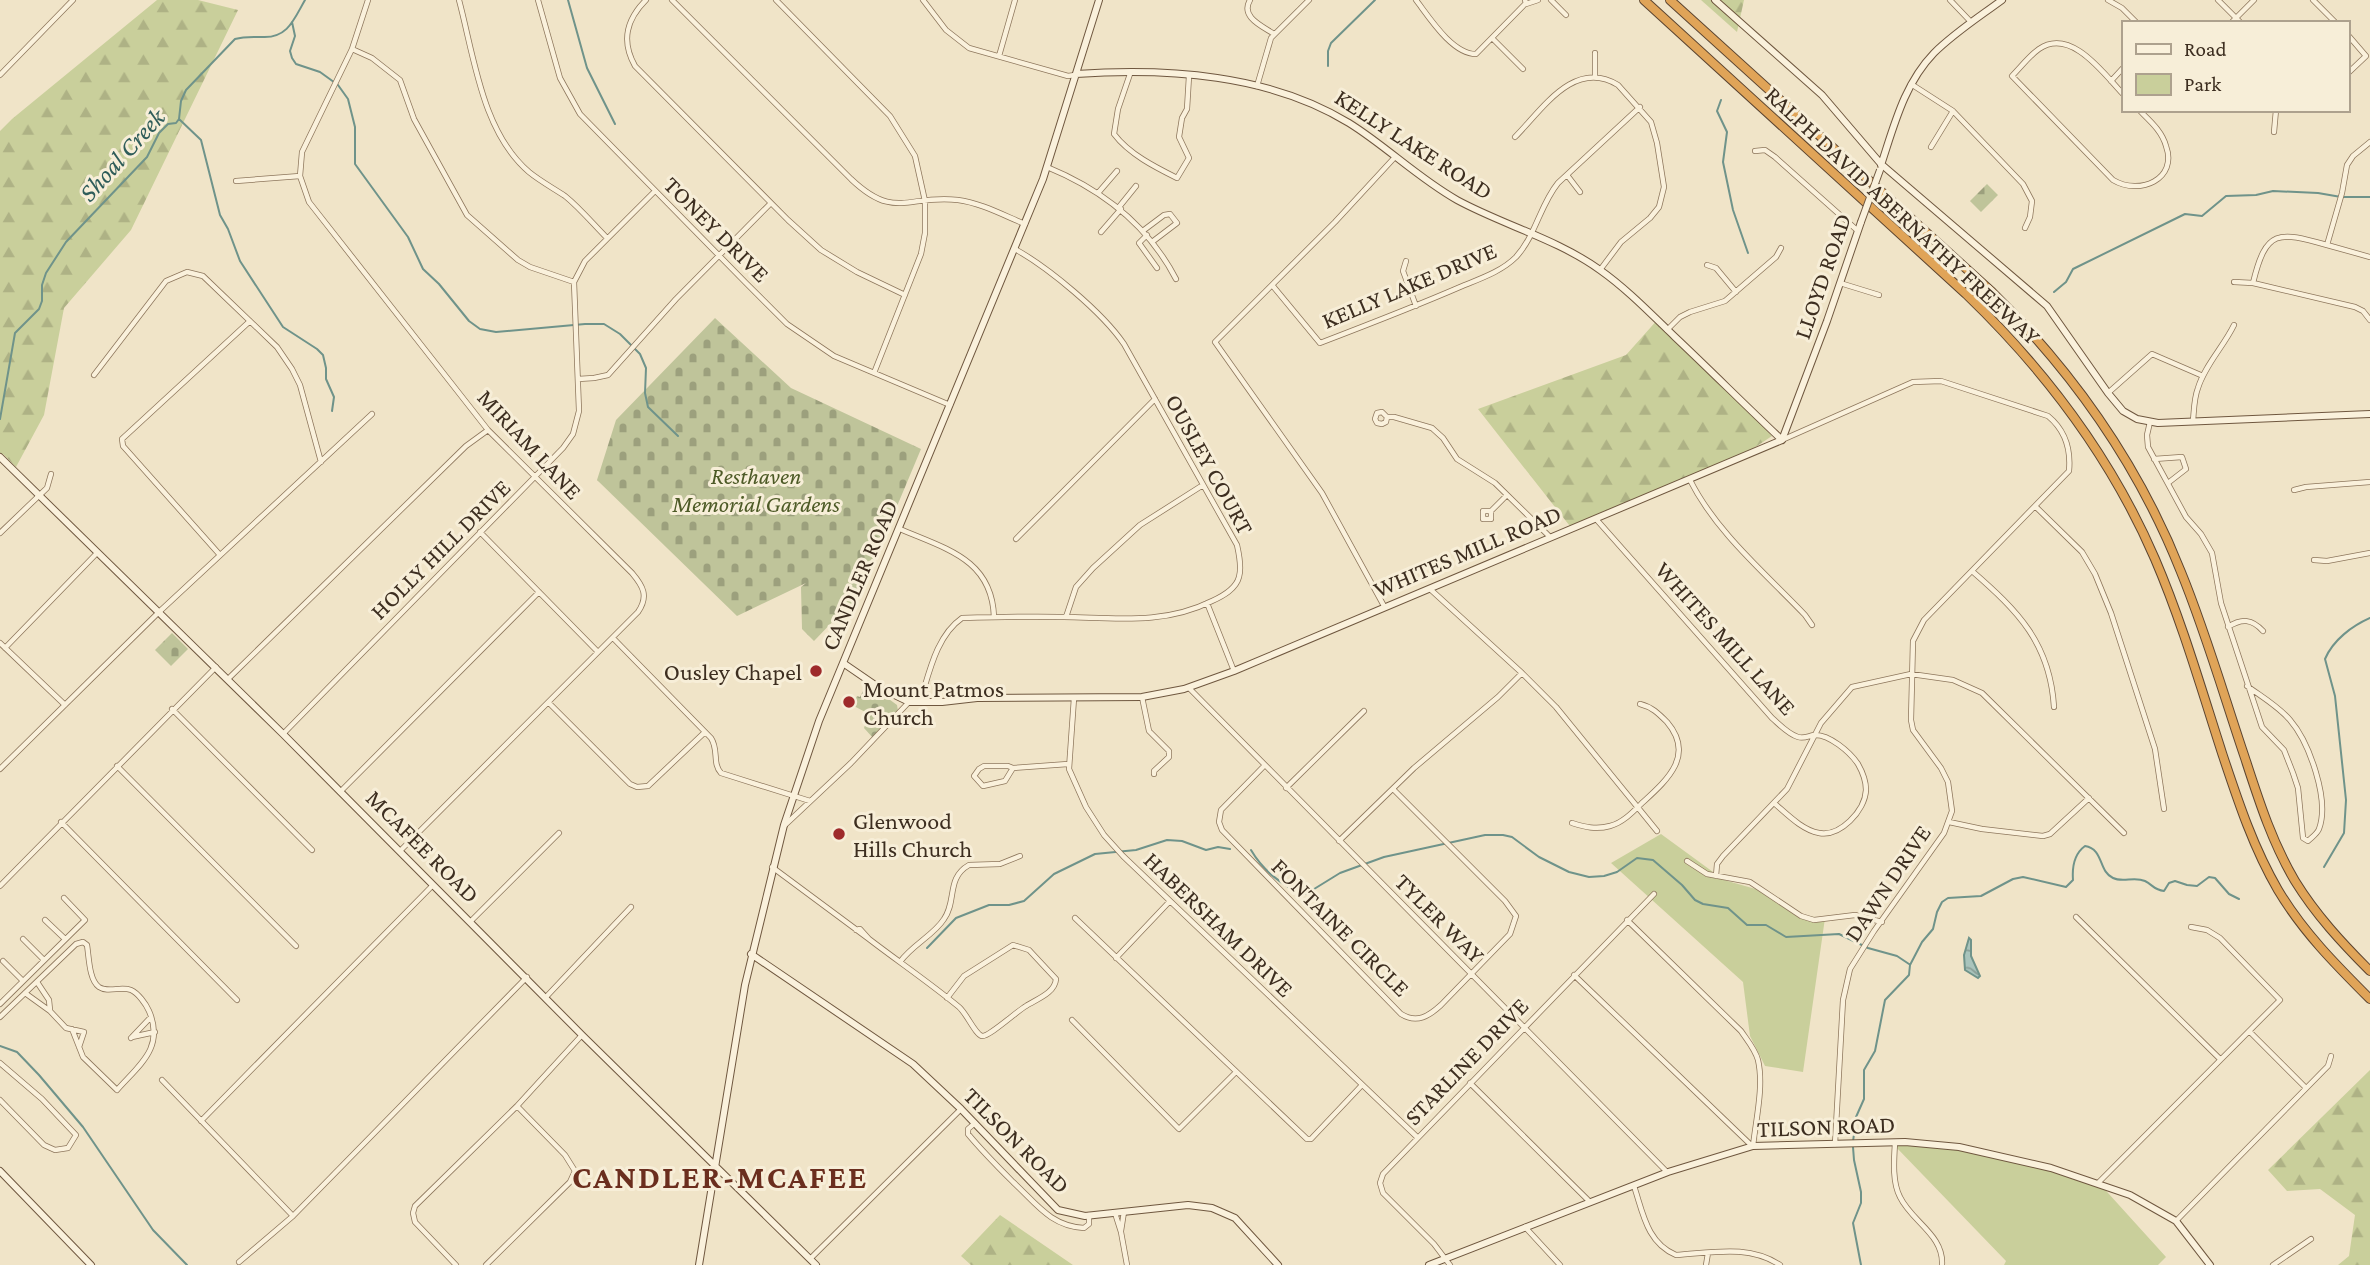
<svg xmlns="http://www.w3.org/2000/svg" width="2370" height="1265" viewBox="0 0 2370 1265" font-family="'Crimson Pro',serif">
<defs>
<pattern id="forest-firs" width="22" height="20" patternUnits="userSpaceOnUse" patternTransform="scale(1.75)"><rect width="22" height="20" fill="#c9cf9b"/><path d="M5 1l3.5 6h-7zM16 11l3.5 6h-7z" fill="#aeb285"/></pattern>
<pattern id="cemetery-stones" width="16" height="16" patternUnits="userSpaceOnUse" patternTransform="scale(1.75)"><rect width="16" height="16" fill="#bfc49a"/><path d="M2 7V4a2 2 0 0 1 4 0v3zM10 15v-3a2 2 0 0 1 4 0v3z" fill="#9ca07d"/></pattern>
<pattern id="water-waves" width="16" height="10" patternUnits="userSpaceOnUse" patternTransform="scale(1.75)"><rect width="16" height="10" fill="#a9c4bc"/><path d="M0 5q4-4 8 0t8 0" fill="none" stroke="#8ba098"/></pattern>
</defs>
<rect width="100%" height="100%" fill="#f0e4c8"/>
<!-- green -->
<path fill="#c9cf9b" d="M1661,834L1724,880L1766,892L1795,915L1825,918L1803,1072L1765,1066L1750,1036L1743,982L1611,863Z
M1895,1146H1938L2008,1155L2099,1183L2166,1257L2158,1265H2004L2006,1261Z"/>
<!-- forest -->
<path fill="url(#forest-firs)" d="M157,0H198L238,10L131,230L64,308L44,415L16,467L3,454L0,456V131L12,119Z
M1701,0H1744L1737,32Z
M1659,318L1772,436L1733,462L1573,530L1478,409L1626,355Z
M2370,1070V1265H2338L2349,1256L2355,1215L2320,1189L2287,1191L2268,1170Z
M1000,1215L1073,1265H971L961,1256Z"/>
<!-- cemetery -->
<path fill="url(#cemetery-stones)" d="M1987,184L1998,195L1981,212L1970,201Z
M715,318L791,388L921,449L848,623L839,615L814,641L802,629L801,587L806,583L737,616L597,480L616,420Z
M172,633L188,649L171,666L155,650Z
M867,683L897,705L898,711L873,738L864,728L869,714L852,705L857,696L860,697Z"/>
<!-- water -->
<path fill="url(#water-waves)" stroke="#6f938a" stroke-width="2" d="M1969,938L1971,940V956L1980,976L1978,978L1965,970L1964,955Z"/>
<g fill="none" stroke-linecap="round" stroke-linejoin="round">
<!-- stream -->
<path stroke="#6f938a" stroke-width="2" d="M568,0L587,68L615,124
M292,22L295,36L290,51L292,58L296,64L320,72L338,85L348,99L355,127V164L408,237L423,269L439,284L469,321L480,329L496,332L585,324H604L620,334L640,354L646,368L645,393L648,407L678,436
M1328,66V51L1331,43L1375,0
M1721,100L1717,111L1727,132L1723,162L1733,210L1748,253
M179,119L201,140L220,215L228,229L240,261L283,327L317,349L323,355L326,368V379L334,397L332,411
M179,119L181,101L186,90L235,39C245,36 253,37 263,37C288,38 294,19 305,0
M2054,292L2066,282L2073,269L2185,214L2202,216L2226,196L2256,195L2273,191L2318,193L2341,197H2370
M0,419L15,333L39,309L42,301V285L46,273L66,242L147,157L159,133L168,124L176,123L179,119
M1251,850C1262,869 1283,888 1306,894L1340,873L1384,857L1485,835H1503L1512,837L1539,857L1569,872L1589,877L1604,876L1617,872L1637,858L1653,860L1682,885L1695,900L1703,904L1728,908L1747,925H1766L1786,937L1839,934L1868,948L1897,956L1909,964
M2324,867L2344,833L2346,800L2335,696L2325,659C2333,640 2352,626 2370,618
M927,948L956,918L989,905H1009L1024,901L1054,874L1095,854L1136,850L1167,840L1182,841L1206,850L1218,847L1230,849
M0,1046L17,1052L39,1075L83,1127L153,1230L187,1265
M1853,1142L1856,1117L1864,1099V1070L1875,1051L1885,1000L1909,975L1910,965L1922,942L1933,929L1937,912L1942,902L1948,898L1981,896L2013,879L2023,877L2066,887L2073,880C2072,867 2074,854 2085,846C2104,849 2098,871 2113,878C2123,883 2134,876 2145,881C2153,885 2154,890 2164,891L2169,883L2175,881L2187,885L2197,886L2209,877L2215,878L2229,894L2239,899
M1853,1147L1854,1160L1861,1192V1203L1853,1223L1861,1265"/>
<!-- street casing -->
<g stroke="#8d765c" stroke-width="6">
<path id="street" d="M368,0L352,49L302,152L300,176L309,202L488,430L632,573C643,586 649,596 638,612L400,851
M459,0C474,56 482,132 529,172C540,181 553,188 565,196C580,208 593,224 607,238
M538,0L560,78L580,114L746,283L787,324L834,356L950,405
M646,0C626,20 621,41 635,66L788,220L821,250L857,272L905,295
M672,0L851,179C895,221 908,194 958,200C981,203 1003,215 1025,224
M776,0L890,116L915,156L925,201V233L921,254L874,373
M923,0L946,30L969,48L1068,76L1075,75
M1250,0C1240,17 1262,26 1274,34
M1416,0C1429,17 1452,54 1476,54L1526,3L1525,0
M1551,0L1566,15
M1950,0L1971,22
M2108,0L2122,8L2137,23
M2218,0L2241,23
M2313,0L2336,23
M1526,4L1538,0
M2231,23L2254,0
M2347,34L2366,56L2347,74
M1492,38L1523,69
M352,49L372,58L400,80L414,119L467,215L518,260L530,267L574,282
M999,56L1015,0
M1130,74L1118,109L1114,134C1129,154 1155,167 1177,178L1189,158L1179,137L1182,118L1187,109L1189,76
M0,75L73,0
M1595,77V53
M2111,81L2123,68
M1911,84L1953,111L2023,184L2032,201L2030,217L2025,228
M1257,86L1271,38L1309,0
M2123,94C2104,74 2071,27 2039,49C2029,56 2021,67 2012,76L2113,180C2140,196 2178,179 2166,146C2162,131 2150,121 2139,110
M2274,132L2276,110
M1515,137C1542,110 1574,58 1618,85L1651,122L1657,143L1664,187L1659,207L1650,218L1621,242L1600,270
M2370,142L2353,156L2347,165L2342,193L2327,245L2370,257
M1931,147L1953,111
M1755,151L1765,150L1775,157L1858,231
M1047,167C1103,190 1148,225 1176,279
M1567,175L1580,192
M236,181L300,176
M1098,193L1117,171
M1119,207L1136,186
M1144,230L1164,215L1170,214L1177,223L1152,242
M1101,232L1121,209
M1147,235L1139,243L1157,268
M2327,245C2278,231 2266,229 2253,283L2355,307L2363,311L2370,320
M1406,261L1403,271L1416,306
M1707,265L1716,268L1736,292
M2234,282L2253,283
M1840,283L1879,295
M1272,285L1320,343C1367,325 1414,307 1460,287C1479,279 1501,272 1516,257C1536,235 1540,205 1558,183L1640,107
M1667,330L1680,317L1690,312L1725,301L1776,257L1781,248
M94,375L166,281L187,272L203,276L277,347L292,369L300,385L321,462
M578,379L594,378L608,375L676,299L771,203
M2108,393L2152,354L2203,376
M1387,417L1386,422L1382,424L1377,423L1375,419L1377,413L1382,412L1387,417H1394L1432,428L1443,438L1457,459L1495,483L1550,537
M2193,421C2194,410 2194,398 2198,388C2205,365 2224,346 2234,325
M2150,422L2147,435L2148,447L2186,517L2201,534L2212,553L2221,603L2262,727L2284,750L2293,773L2298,788L2303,838L2308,841C2312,837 2317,834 2319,829C2330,800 2309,742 2290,720C2278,706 2262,697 2247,686
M1782,440L1913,382L1941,381L2048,416C2065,430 2071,450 2069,471L1924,620L1913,641L1911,720L1913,730L1941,768L1948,782L1952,811L1944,833L1874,931L1850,969L1843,1000L1835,1144
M2154,459L2182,457L2186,469L2168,483
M1690,480C1716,532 1765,573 1805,615L1812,625
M2294,490L2306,487L2370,482
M2035,506L2082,552L2095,574L2111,613L2155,749L2164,809
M1491,511V519H1483V511H1491L1507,495
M1596,519L1772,718C1780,725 1788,734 1798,737C1804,739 1808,736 1814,735C1829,734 1850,752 1858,764C1862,771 1866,781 1866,790C1865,811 1840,837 1819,833C1802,830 1787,814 1774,803
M900,529C946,549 992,559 994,617
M480,532L598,652
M0,533L47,488L51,474
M1016,539L1155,399
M220,555L123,446L122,439L250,321
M2314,560L2327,561L2370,553
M1972,571C2018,611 2050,643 2054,707
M1430,589L1522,673L1556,707L1657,831
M1207,603L1234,671
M1384,606L1322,493L1215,342L1335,222L1395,157
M1066,617L1076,587L1093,568L1140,525L1203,485
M2228,627C2242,618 2252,619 2263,631
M613,638L711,738C719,750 712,763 721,773L810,801
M0,643L65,705
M5,648L97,553
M228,679L466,446L488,430
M1189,688L1667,1172
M1142,697L1149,731L1169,751V757L1154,771V774
M1074,698L1069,769L1086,807L1104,835L1123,856L1417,1137
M920,702C929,674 936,636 962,618C996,617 1030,616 1064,617C1116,618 1164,625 1212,601C1223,596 1236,589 1239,577C1242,567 1239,554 1237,545L1124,344C1102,312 1049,268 1015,249
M549,703L630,784L637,787L648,786L705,732
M172,709L312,850
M283,734L563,448L573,434L579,411L574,282L585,261L655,191
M117,766L296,946
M984,766H1008L1013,768L1005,781L983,786L974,776L979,769Z
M1264,766L1221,810L1219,822L1222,830L1401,1014C1417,1024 1429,1016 1441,1005L1510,934L1516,916L1505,901L1393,789
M1013,768L1068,764
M0,769L159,612L372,414
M1286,788L1364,711
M340,792L539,592
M61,822L237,1000
M1949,822L1982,829L2043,836L2050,834L2089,798
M1572,823C1585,827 1596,830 1610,826C1622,823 1632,813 1641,804C1666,781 1696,756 1667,722C1658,713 1652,707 1640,704
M785,825L851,763L909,702
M1339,841L1414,768L1498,697L1522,673
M1687,861L1707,874L1750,882L1801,916L1814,920L1855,915L1882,922
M772,867L869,939L860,929L856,930
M1716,876L1717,864L1723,856L1787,789L1821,723L1852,687L1911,674L1953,680L1982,693L2124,833
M0,886L216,667
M2076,917L2220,1059
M1075,918L1307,1139H1311L1362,1085
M45,920L65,939
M1627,920L1741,1031C1747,1040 1755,1049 1758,1060C1764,1086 1756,1119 1753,1146
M471,921L559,833
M23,939L44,960
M869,939C899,962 930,983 959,1007C967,1014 975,1034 982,1036C989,1037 1017,1011 1026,1006C1037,999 1055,993 1056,979L1029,950L1013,945L964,976L947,998
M1116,958L1170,901
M3,961L23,981
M900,962C912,945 934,935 944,919C957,901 946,878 969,865L1000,864L1020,856
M1574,975L1752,1146
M37,982L49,1000L50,1010
M25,993L50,1011L66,1028L84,1032L79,1047
M546,997L631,907
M0,1004L85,920L64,898
M0,1017L76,944L83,942L87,945C89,957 89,980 99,987C108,993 121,986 131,990C138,993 146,1004 149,1011C165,1048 139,1065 117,1090L83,1057L72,1029
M1072,1020L1179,1129L1236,1072
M2249,1031L2306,1088
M132,1037L155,1032
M131,1038L151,1017
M0,1063L42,1099L76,1135L68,1148L55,1150L44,1145L0,1100
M162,1080L293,1216
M1470,1083L1590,1202
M201,1121L433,885
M975,1123L968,1129V1134C982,1151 997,1166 1013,1182C1036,1203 1050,1226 1084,1228L1089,1224V1215
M1895,1143C1894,1159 1892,1182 1900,1197C1912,1222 1944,1235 1942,1265
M2098,1183L2280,1000L2220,938L2207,930L2191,927
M1634,1186C1643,1213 1647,1243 1676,1255C1712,1253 1748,1244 1780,1265
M1115,1213L1121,1232L1127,1265
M2176,1221L2328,1066L2331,1056
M1525,1227L1560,1265
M1121,1231L1124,1212
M810,1259L961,1109
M239,1262L293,1216L527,977
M456,1265L415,1222L413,1213L415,1206L517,1106L582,1035
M486,1265L570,1182L575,1171L565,1155L517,1106
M1450,1265L1434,1244L1383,1193L1380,1183L1383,1174L1654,894
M1706,1265L1708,1253
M2273,1265L2311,1239"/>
</g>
<!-- secondary casing -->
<g stroke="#6f573f" stroke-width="8">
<path id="secondary" d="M1715,0L1822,95L1881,164L2047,306L2108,393L2123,411L2137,419L2158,423L2370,414
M1076,74C1168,68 1269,74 1349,123C1386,146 1418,178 1457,200C1503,225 1557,239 1600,270C1627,289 1651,314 1675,337C1711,371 1746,406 1782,440
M1881,165C1894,126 1904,84 1934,53C1954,33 1979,17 2002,0
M1782,440L1827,321L1861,222
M0,457L283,734L582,1035L816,1265
M843,663L878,687L909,702H942L977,698L1142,697L1184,689L1234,671L1782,440
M751,954L913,1064L961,1109L1058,1210L1085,1216L1188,1205L1212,1208L1235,1218L1278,1265
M0,1171L91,1265
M699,1265L745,985L784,825L819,721L1043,179L1099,0
M1429,1265L1668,1172L1753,1146L1905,1142L1959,1147L2051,1168L2130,1195L2176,1221L2210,1265"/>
</g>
<!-- highway casing -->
<g stroke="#5b4430" stroke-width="10">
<path id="highway" d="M1644,0L1966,294C2045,370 2111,457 2155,559C2182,622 2201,688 2222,753C2238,801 2253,847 2278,890C2303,932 2336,965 2370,999
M1670,0L1992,292C2073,372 2139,466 2181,572C2206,633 2224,696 2245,758C2259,801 2272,842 2295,881C2316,915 2342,943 2370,971"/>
</g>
<!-- street -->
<use href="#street" stroke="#faf1dc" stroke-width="4.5"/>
<!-- secondary -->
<use href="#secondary" stroke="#faf1dc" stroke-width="6"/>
<!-- highway -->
<use href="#highway" stroke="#e0a458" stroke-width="8"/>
<!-- secondary-bridge casing -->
<g stroke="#6f573f" stroke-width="8" stroke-linecap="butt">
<path id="secondary-bridge" d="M1861,222L1880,170"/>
</g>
<!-- secondary-bridge -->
<use href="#secondary-bridge" stroke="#faf1dc" stroke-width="6"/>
</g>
<!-- markers -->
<g fill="#9e2a2b" stroke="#f7eed8" stroke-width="2.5">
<circle cx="816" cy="671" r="7"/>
<circle cx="849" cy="702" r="7"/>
<circle cx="839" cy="834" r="7"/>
</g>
<g text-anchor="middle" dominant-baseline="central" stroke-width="6" stroke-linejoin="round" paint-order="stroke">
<!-- street labels -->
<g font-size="24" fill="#3d2e20" stroke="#f7eed8">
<text transform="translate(1414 144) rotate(33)">KELLY LAKE ROAD</text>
<text transform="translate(1903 215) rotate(43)">RALPH DAVID ABERNATHY FREEWAY</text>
<text transform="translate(717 229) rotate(45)">TONEY DRIVE</text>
<text transform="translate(1822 276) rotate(-71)">LLOYD ROAD</text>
<text transform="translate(1409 285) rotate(-23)">KELLY LAKE DRIVE</text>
<text transform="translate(530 444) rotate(47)">MIRIAM LANE</text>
<text transform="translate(1210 464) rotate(61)">OUSLEY COURT</text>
<text transform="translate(440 549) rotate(-45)">HOLLY HILL DRIVE</text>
<text transform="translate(1467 551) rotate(-23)">WHITES MILL ROAD</text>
<text transform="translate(859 575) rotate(-67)">CANDLER ROAD</text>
<text transform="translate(1726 638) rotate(48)">WHITES MILL LANE</text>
<text transform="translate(423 846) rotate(45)">MCAFEE ROAD</text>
<text transform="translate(1887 883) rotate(-56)">DAWN DRIVE</text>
<text transform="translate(1440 918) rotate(45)">TYLER WAY</text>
<text transform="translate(1219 924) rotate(44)">HABERSHAM DRIVE</text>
<text transform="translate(1341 927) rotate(45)">FONTAINE CIRCLE</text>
<text transform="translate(1466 1061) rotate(-46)">STARLINE DRIVE</text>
<text transform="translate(1826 1126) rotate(-2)">TILSON ROAD</text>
<text transform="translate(1017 1140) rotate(45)">TILSON ROAD</text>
</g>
<!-- park labels -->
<g font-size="24" font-style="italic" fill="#4d5a26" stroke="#f7eed8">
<text x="756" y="475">Resthaven<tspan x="756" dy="28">Memorial Gardens</tspan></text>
</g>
<!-- poi labels -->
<g font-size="24" fill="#3d2e20" stroke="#f7eed8" text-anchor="start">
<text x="802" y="671" text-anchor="end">Ousley Chapel</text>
<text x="863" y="688">Mount Patmos<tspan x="863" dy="28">Church</tspan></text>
<text x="853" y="820">Glenwood<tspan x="853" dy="28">Hills Church</tspan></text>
</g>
<!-- water labels -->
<g font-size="26" font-style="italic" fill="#2f5d5a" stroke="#f7eed8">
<text transform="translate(122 155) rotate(-48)">Shoal Creek</text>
</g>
<!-- district labels -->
<g font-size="32" font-weight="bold" letter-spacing="2" fill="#6b2e1e" stroke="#f7eed8">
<text x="720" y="1177">CANDLER-MCAFEE</text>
</g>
</g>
<!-- legend -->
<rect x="2122" y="21" width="228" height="91" fill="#f7eed8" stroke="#ada18e" stroke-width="2"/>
<rect x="2136" y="44" width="35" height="10" fill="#faf1dc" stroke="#ada18e" stroke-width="2"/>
<text x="2184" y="56" font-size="21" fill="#3d2e20">Road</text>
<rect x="2136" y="74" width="35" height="21" fill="#c9cf9b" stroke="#ada18e" stroke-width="2"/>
<text x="2184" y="91" font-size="21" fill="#3d2e20">Park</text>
</svg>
